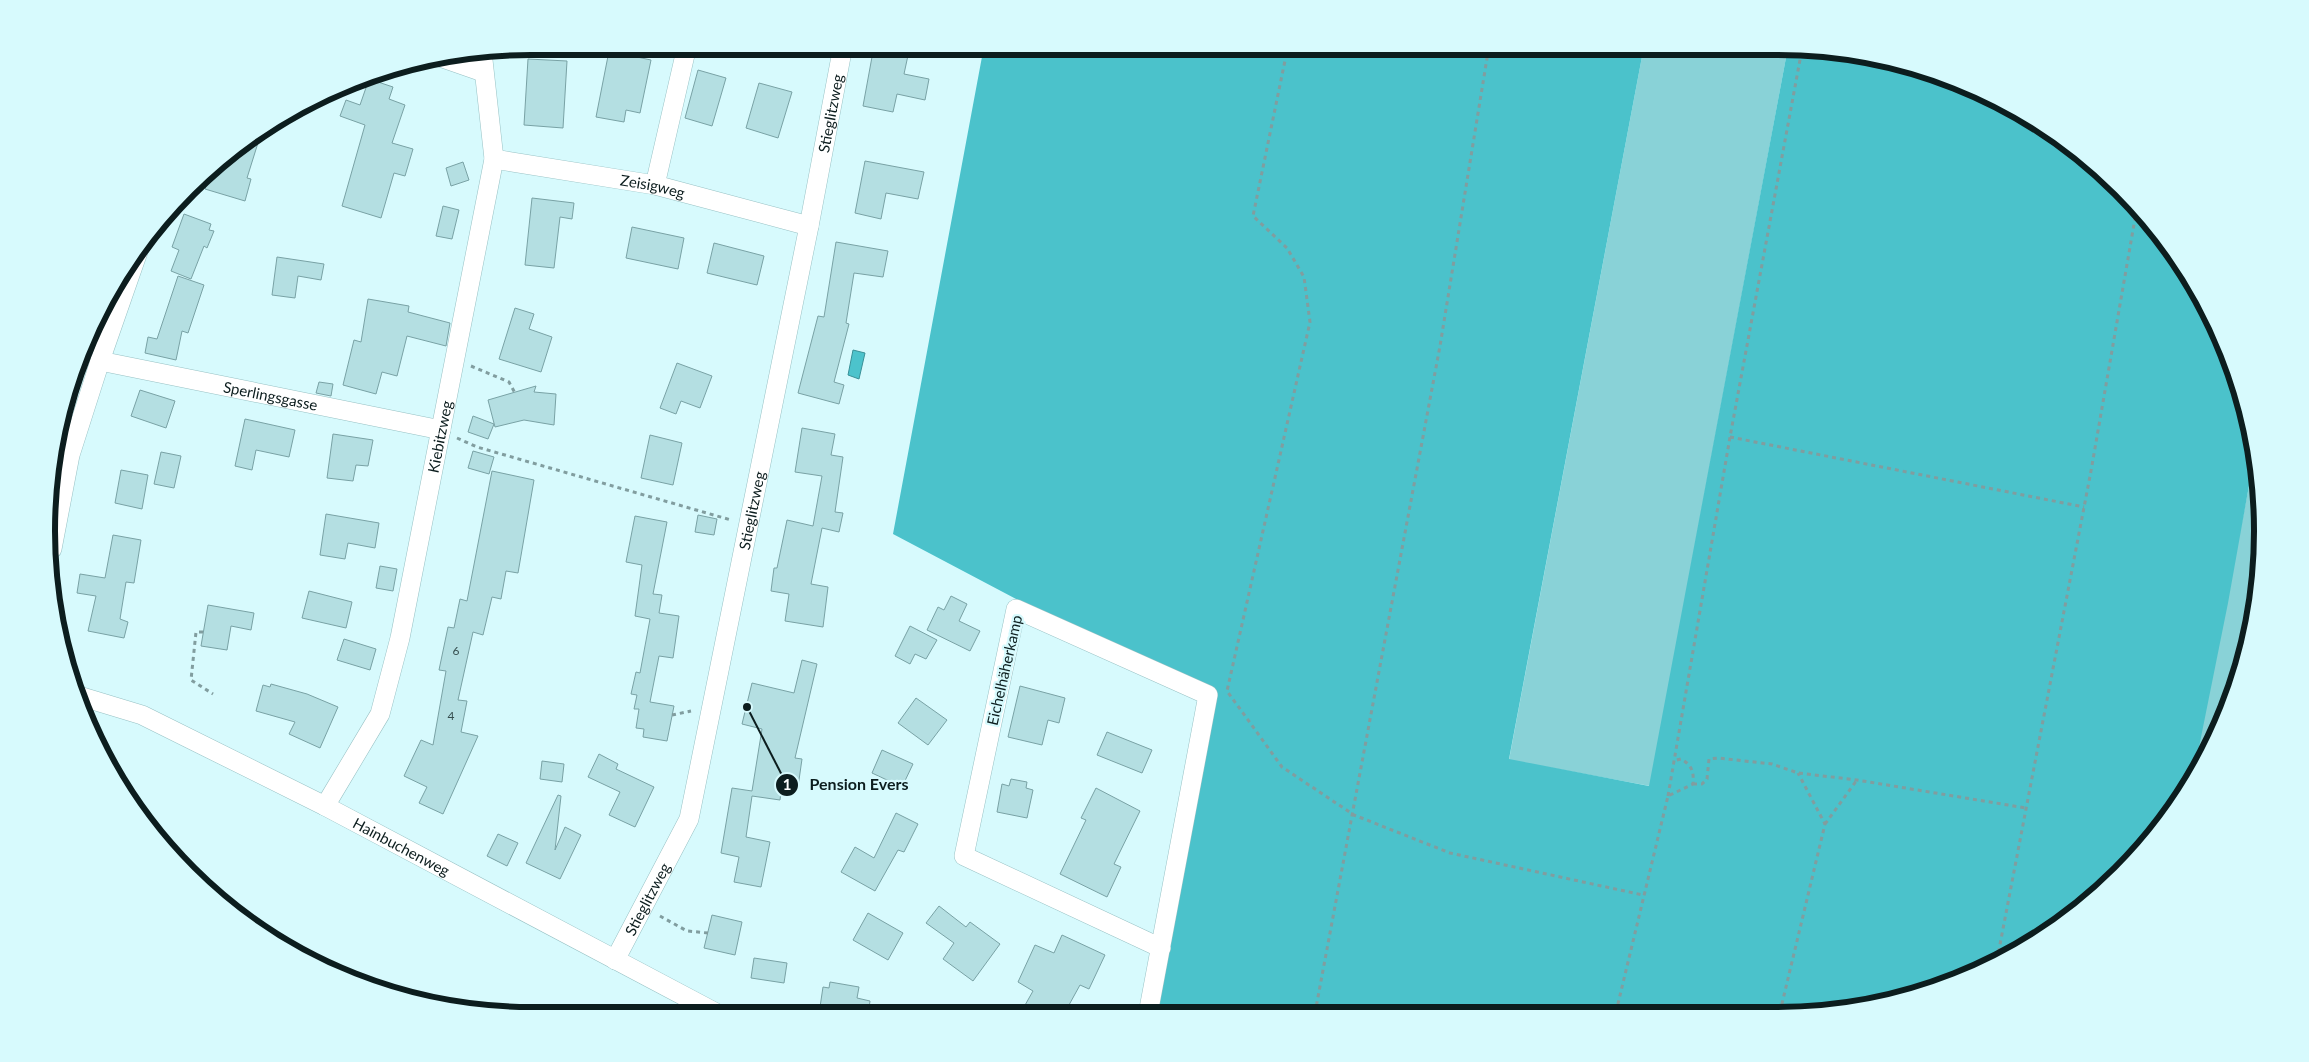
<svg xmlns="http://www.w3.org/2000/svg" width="2309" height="1062" viewBox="0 0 2309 1062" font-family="Lato,sans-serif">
<rect width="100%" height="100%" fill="#d7fafd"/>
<!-- green -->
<path fill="#89d2d7" d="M1644,46L1788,47L1650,786L1509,760Z
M2255,455L2263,531L2253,625L2226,716L2193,773Z"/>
<!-- forest -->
<path fill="#4bc2cb" d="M984,46H1644L1509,759L1649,786L1788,47L1872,56L1963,83L2047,128L2121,188L2181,261L2226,345L2253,436L2255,452L2228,603L2194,772L2163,826L2073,915L1964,979L1842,1012L1141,1014L1204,698L893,534Z"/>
<!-- water -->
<path fill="#4cc3cc" stroke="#399198" d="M853,350L865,353L859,379L848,375Z"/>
<!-- building -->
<path fill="#b4dfe2" stroke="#79a2a5" d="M874,46H910L904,74L929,79L925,100L897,94L893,112L863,106Z
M609,51L651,60L640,113L626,110L624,122L596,117Z
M528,59L567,61L563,128L524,125Z
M698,70L726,78L712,126L685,118Z
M369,79L393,87L389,99L405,105L392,143L413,149L405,176L394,173L381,218L342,206L365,125L340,116L346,100L360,105Z
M759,83L792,92L778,138L746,128Z
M262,130L247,178L251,179L245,201L205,189L212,167L219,169L223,158Z
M865,161L924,172L918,199L886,193L881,219L855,213Z
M463,162L469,180L451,186L446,168Z
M532,198L574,203L572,219L560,217L554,268L525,265Z
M443,206L459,210L452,239L436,236Z
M184,214L211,224L209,230L214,231L207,248L204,246L191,279L171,271L179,250L172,247Z
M632,227L684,238L678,269L626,258Z
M836,242L888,251L883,277L854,273L846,323L849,324L834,382L844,385L839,404L798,393L818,316L824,317Z
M714,243L764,256L757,285L707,273Z
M277,257L324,264L321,280L298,276L295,298L272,295Z
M178,276L204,285L188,333L182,331L176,360L145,353L148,337L157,339Z
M368,299L409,306L408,312L450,323L446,346L407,336L397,376L382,372L376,394L343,385L354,340L361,342Z
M515,308L534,314L529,329L552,337L541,372L499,359Z
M677,363L712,376L700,408L681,401L676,414L660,408Z
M319,382L333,384L331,396L316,393Z
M536,386L534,392L556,394L554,425L524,420L495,427L488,400Z
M140,390L175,401L166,428L131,416Z
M473,416L494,424L488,439L468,432Z
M245,419L295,430L289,457L256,450L252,470L235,466Z
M802,428L835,434L831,455L843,457L835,512L843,513L839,532L822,528L811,584L828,587L823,627L785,621L789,594L771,591L774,568H777L787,520L813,526L822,476L795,472Z
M333,434L373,440L368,466L356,465L353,481L327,478Z
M650,435L682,443L673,485L641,478Z
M473,451L494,457L489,474L468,468Z
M161,452L181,456L174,488L154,484Z
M121,470L148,475L142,509L115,503Z
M492,471L534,480L518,573L506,571L501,599L492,597L483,635L473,632L458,700L467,701L461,732L478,736L443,814L419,803L427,787L404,776L421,740L433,745L446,671L439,670L448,627L454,628L460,599L467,601Z
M326,514L379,523L375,548L348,543L345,559L320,555Z
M698,515L717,519L714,535L695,532Z
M635,516L667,522L653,594L662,595L659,613L679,616L673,658L659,656L650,702L674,706L667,741L643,737L644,729L636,728L639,709H634L637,695L631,694L636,672L640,673L650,619L635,616L642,565L626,562Z
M113,535L141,540L134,583L126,582L120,619L128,622L124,638L88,631L96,596L77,593L80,574L105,578Z
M380,566L397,569L393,591L376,588Z
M309,591L352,602L346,628L302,618Z
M951,596L967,604L959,621L980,631L970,651L927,630L938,607L944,610Z
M208,605L254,613L251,630L231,626L227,650L201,646Z
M910,626L937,640L926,659L915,654L910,664L895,656Z
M344,639L376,649L370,670L337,660Z
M802,660L817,664L795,758L802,759L798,787L782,784L780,800L752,796L746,837L770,842L761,887L734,882L739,857L721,853L732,788L752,791L762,729L742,724L752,683L794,693Z
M271,684L307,694L338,707L320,748L289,734L295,722L256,711L263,685L270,687Z
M1020,686L1065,698L1059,723L1048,720L1042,745L1008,737Z
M916,698L947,720L928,745L898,723Z
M1107,732L1152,750L1142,773L1097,755Z
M882,750L913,764L902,787L872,773Z
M599,754L618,764L616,769L654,787L635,827L609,815L620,792L588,777Z
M542,761L564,764L562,782L540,779Z
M1011,779L1027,782L1026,788L1033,790L1027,818L997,812L1002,784L1009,786Z
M1096,788L1140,811L1114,864L1121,867L1107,897L1060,874L1086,820L1081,818Z
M558,795L561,796L555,850L565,827L581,835L560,879L526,863Z
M896,813L918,824L904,852L898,850L875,891L841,872L855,847L874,858Z
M498,834L518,843L507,866L487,856Z
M939,906L966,927L970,922L1000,944L973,981L943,959L954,943L926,923Z
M868,913L903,933L888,960L853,940Z
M712,915L742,922L735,955L704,948Z
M1062,935L1105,955L1089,989L1080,985L1064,1014H1020L1033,991L1018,982L1035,945L1054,953Z
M754,958L787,963L784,983L751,978Z
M830,982L859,987L857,998L870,1001L868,1015H827L828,1009L820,1007L823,987L829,988Z"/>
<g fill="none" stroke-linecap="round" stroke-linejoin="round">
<!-- minor casing -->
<g stroke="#97c1c4" stroke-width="20">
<g id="minor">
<path d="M437,56L483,72"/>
<path id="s1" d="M494,159L655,185L809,226"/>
<path d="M655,185L687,46"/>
<path id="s2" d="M100,361L441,430"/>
<path d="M52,549L70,455L100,361L139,249"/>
<path id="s3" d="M76,695L142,715L325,806L720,1015"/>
<path id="s4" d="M325,806L380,714L400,638L494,159L482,51"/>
<path id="s5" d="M615,960L689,819L809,226L843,46"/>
<path d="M1148,1014L1208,695L1016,609L964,856L1161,948"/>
</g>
</g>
<!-- path -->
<path stroke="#819d9f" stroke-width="3" stroke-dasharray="4 4" stroke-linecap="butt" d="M1277,46L1285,59
M1288,46L1253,216L1287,248L1304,277L1310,322L1227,691L1282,767L1354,815L1450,853L1643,895
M471,366L509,382L515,393
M1730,437L2084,507
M457,438L477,447L731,520
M203,632H196L191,680L213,694
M672,715L691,711
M1693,784H1702L1707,779L1709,759L1718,758L1772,764L1798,773L1857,780L2026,808
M1668,796L1730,437L1802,49
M1825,824L1857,780
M660,916L687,931L708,933
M1997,960L2091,471L2137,207
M1616,1012L1668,796L1693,784C1694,772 1692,765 1681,759L1673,761
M1780,1012L1825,824L1798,773
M1315,1013L1440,346L1489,46"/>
<!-- minor -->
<use href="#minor" stroke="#fff" stroke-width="19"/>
</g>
<g text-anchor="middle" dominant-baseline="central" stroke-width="4.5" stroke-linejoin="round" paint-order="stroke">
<!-- number labels -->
<g font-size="12" fill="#364e4f">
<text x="456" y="650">6</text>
<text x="451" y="715">4</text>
</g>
<!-- street labels -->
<g font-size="15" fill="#0c1d1e" stroke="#d7fafd">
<text stroke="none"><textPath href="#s5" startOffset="879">Stieglitzweg</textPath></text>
<text stroke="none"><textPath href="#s1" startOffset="161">Zeisigweg</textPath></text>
<text stroke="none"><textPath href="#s2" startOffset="174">Sperlingsgasse</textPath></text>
<text stroke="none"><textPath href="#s4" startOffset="391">Kiebitzweg</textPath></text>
<text stroke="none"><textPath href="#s5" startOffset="474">Stieglitzweg</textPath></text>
<text transform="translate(1004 670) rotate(-77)">Eichelhäherkamp</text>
<text stroke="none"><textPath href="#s3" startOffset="360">Hainbuchenweg</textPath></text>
<text stroke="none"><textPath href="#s5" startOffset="69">Stieglitzweg</textPath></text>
</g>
</g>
<!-- crop -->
<path d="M0 0H2309V1062H0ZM531 55H1778A476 476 0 0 1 2254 531V531A476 476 0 0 1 1778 1007H531A476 476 0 0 1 55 531V531A476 476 0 0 1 531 55Z" fill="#d7fafd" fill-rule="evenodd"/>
<path fill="none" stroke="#0c1d1e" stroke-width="6" d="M531 55H1778A476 476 0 0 1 2254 531V531A476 476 0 0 1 1778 1007H531A476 476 0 0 1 55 531V531A476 476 0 0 1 531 55Z"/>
<!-- callouts -->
<path fill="none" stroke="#0c1d1e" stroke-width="2" d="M747 707L787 785"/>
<g fill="#0c1d1e" stroke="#d7fafd" stroke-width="2">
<circle cx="747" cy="707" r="5"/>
<circle cx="787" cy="785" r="12"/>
</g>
<g font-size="15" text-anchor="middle" font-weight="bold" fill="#fff">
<text x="787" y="790">1</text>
</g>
<g font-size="16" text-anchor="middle" font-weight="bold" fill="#0c1d1e" stroke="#d7fafd" stroke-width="4.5" stroke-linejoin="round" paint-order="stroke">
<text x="859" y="790">Pension Evers</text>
</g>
</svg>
